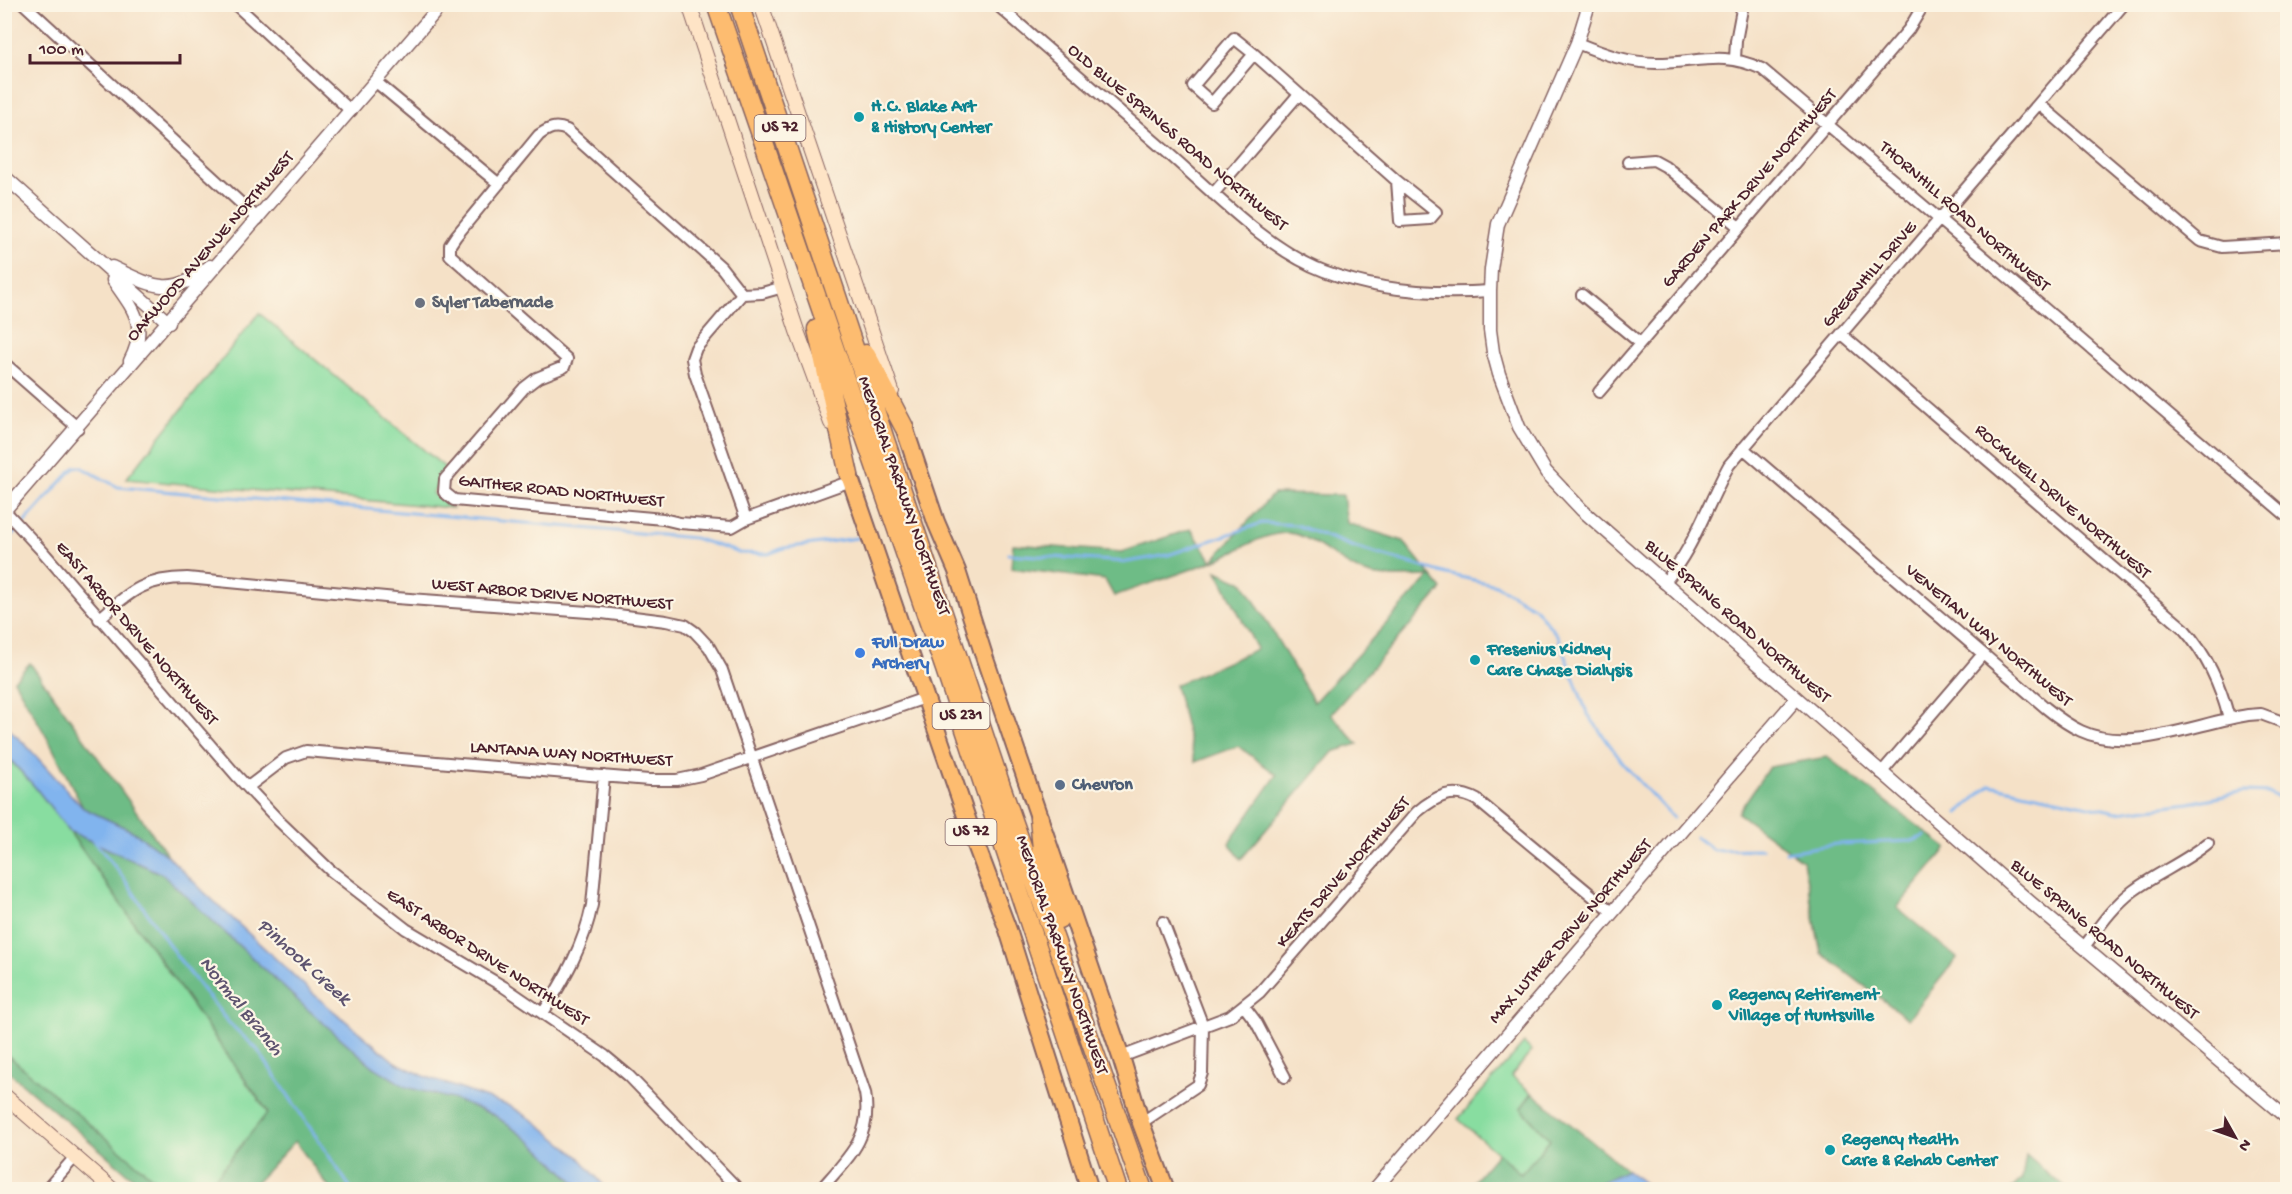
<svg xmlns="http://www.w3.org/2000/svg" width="2292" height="1194" viewBox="0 0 2292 1194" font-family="'Gochi Hand',sans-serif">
<rect width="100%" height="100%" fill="#fcf5e5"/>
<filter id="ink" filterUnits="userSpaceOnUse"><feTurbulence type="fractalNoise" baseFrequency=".0167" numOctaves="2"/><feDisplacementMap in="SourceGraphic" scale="12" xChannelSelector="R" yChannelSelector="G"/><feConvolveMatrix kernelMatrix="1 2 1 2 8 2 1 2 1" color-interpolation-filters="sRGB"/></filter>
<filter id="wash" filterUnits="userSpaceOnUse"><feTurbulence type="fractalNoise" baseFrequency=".008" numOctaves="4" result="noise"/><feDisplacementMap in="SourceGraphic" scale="24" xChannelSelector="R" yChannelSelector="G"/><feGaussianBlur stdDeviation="1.35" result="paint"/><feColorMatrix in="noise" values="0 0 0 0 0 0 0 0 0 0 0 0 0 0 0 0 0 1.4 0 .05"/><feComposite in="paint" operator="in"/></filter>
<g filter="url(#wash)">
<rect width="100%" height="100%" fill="#f5e1c7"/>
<!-- green -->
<path fill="#88dda0" stroke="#697e66" stroke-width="1.5" d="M259,313L448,470L432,493L452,508L126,479Z
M4,754L35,787L69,831L268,1113L206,1189H166L5,1053Z
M1524,1043L1532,1051L1511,1076L1532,1093L1521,1108L1550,1140L1521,1174L1458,1119Z"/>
<!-- forest -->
<path fill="#6ebc86" stroke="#5c6e58" stroke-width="1.5" d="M1273,494L1343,495L1347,523L1403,541L1442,589L1331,714L1358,744L1333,752L1241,859L1229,843L1277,775L1238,746L1195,762L1175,685L1257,649L1217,571L1244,583L1314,702L1430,576C1409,576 1382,580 1362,572C1338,563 1309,532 1286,533C1260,534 1237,552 1213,561C1181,574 1147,584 1114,596L1105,580L1011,568L1013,544L1122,552L1191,529L1212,561Z
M30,663L169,857L132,831L83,808L50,743L14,680Z
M1827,757L1947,848L1897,908L1957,958L1908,1019L1821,953L1803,861L1738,813L1769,767Z
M69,831L162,874L305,1007L374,1067L494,1115L533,1143L582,1189H330L295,1141L250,1189H206L268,1112Z
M5,1053L166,1189H146L5,1069Z
M1532,1093L1627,1170L1600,1183L1596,1189L1466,1190L1498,1153L1521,1174L1550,1140L1521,1108Z
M2026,1155L2066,1189H2011L2022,1179Z"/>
<!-- water -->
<path fill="#81b4ee" stroke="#666a8c" stroke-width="1.5" d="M5,726L25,744L83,808L132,831L169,857L204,892L318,998L395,1062L424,1076L512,1107L536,1122L579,1157L607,1189H582L533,1143L494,1115L456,1100L406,1087L374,1067L305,1007L162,874L69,831L35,787L5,754Z
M1627,1170L1651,1189H1596L1599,1183Z"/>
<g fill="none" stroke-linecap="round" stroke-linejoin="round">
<!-- stream -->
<path stroke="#81b4ee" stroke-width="3" d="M23,524L70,472L75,467H81L118,487L694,538L740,553L768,554L784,548L857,538
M4,544L18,529
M1008,554L1127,562L1168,555L1262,523L1296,525L1357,548L1447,574L1496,585L1535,608L1557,635L1587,713L1625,766L1673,818
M1958,813L1990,785L2117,812L2189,803L2244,792L2270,793L2288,804
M1696,837L1713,850L1762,849
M95,842L120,873L176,955L227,1021L257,1049L352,1190
M1786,852L1836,844L1912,841L1925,836"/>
</g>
</g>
<g filter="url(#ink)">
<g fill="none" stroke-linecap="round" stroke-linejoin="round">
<!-- minor casing -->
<g stroke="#866362" stroke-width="14">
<path id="minor" d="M24,4L258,219
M235,4L351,111
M996,4C1054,54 1111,104 1169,154C1214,193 1268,250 1324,271C1377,291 1434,295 1490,291
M1577,43C1604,54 1628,63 1657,63C1698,63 1722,50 1762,69L2017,285L2288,517
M1254,54L1212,103L1193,86L1234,38L1254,54L1397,181L1436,212L1430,219L1400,221L1397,181
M1735,59L1736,41L1743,4
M376,82L499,184
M2039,104L2200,241L2222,247L2288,243
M1628,162L1654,160L1665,166L1739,227
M1213,194L1299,94
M742,294L721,267L567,130C555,125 549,128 539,135L456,236L450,245V255L567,359L564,367L537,378L524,388L445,479L444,492L454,500L663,519L680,523L732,527L746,519L851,481
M742,294L696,348L692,359L695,374L746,519
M742,294L762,293L783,287
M1582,295L1640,343
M1841,334L2183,628C2207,655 2220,684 2229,718
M4,363L78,428
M1599,392L1909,29L1924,4
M1743,448L2046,708C2057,717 2068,725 2081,731C2130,754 2196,723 2248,715L2261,714L2288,724
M5,511L44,553L236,775L280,822L330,870L406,929L504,987L605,1056L629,1076L739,1190
M1664,583C1694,548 1707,505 1729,465L2124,4
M99,619C130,592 144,578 187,578L396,598L602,613L666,621L685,625L695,632L709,647L722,670L865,1093C873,1137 847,1159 820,1190
M1881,773L1983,654
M248,787L286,758L306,751L649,780H677L701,775L925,698
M2084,947C2099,927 2113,906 2133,891C2157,873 2185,862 2208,843
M1244,1006L1256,1022L1285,1077
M543,1013C565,978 584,945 592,905L604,776
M1121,1057L1230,1016L1260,992L1417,812C1436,796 1453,787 1477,800L1612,912
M1141,1123L1198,1085L1202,1073L1203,1026L1163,922
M46,1190L75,1157"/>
</g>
<!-- tertiary casing -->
<g stroke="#866362" stroke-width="15">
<path id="tertiary" d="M1589,4L1577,43L1498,224L1491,269L1490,291V330L1493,352L1499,374L1519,427L1546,472L1582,510L2030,902L2288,1119
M4,176L169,323
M112,267C152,286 172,299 210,266
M113,280C133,309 149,325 130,361
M4,511L442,4
M1374,1190L1796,699"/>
</g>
<!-- secondary casing -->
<g stroke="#866362" stroke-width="16">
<path id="secondary" d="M689,4L797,331L831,423
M761,4L892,391
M4,1095L113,1190"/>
</g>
<!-- trunk casing -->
<g stroke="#866362" stroke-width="20">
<path id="trunk" d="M904,427L936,522L957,571L985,659L1121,1057L1141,1123L1166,1190
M849,475L976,845L1008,930L1090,1190"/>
</g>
<!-- motorway casing -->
<g stroke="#866362" stroke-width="21">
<path id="motorway" d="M716,4L945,669L1118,1190
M739,4L1001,786L1143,1190
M817,329L849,475
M866,354L904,427
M1039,818L1042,849L1059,919"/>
</g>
<!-- minor -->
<use href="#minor" stroke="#fff" stroke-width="10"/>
<!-- tertiary -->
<use href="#tertiary" stroke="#fff" stroke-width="12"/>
<!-- secondary -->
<use href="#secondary" stroke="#fee4c6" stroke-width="14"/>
<!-- trunk -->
<use href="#trunk" stroke="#fdbc70" stroke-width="16"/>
<!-- motorway -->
<use href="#motorway" stroke="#fdbc70" stroke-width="18"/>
</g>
</g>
<!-- markers -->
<g fill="#0f9aa8" stroke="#fcf5e5" stroke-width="2">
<circle cx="859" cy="117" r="6"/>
<circle cx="1475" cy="660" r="6"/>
<circle cx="1717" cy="1005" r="6"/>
<circle cx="1830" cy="1150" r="6"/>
</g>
<circle fill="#6b7280" stroke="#fcf5e5" stroke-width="2" cx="420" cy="303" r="6"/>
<circle fill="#3f7fe0" stroke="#fcf5e5" stroke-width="2" cx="860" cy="653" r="6"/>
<circle fill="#5c6f8a" stroke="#fcf5e5" stroke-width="2" cx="1060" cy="785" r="6"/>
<g text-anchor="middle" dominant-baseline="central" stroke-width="4.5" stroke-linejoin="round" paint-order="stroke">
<!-- shield labels -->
<g fill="#fcf5e5" stroke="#7f5f63" stroke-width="1.5">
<rect x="754.5" y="115" width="51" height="26" rx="4.5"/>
<rect x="932.5" y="703" width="57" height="26" rx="4.5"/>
<rect x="945.5" y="819" width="51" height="26" rx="4.5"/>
</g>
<g font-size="16" font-weight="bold" fill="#4a1f2b">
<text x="780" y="128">US 72</text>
<text x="961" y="716">US 231</text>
<text x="971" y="832">US 72</text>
</g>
<!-- culture labels -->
<g font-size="18" font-weight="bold" fill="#0d838f" stroke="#fcf5e5" text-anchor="start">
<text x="871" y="107">H.C. Blake Art<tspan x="871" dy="21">&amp; History Center</tspan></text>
<text x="1487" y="650">Fresenius Kidney<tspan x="1487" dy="21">Care Chase Dialysis</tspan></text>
<text x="1729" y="995">Regency Retirement<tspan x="1729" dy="21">Village of Huntsville</tspan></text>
<text x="1842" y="1140">Regency Health<tspan x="1842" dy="21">Care &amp; Rehab Center</tspan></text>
</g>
<!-- street labels -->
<g font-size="18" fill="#4a1f2b" stroke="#fcf5e5">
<text transform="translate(1177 138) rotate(40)">OLD BLUE SPRINGS ROAD NORTHWEST</text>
<text transform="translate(1750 189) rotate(-49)">GARDEN PARK DRIVE NORTHWEST</text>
<text transform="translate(1964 217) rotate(41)">THORNHILL ROAD NORTHWEST</text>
<text transform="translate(211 247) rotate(-49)">OAKWOOD AVENUE NORTHWEST</text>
<text transform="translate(1870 275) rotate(-49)">GREENHILL DRIVE</text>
<text transform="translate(561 492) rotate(6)">GAITHER ROAD NORTHWEST</text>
<text transform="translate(903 496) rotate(71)">MEMORIAL PARKWAY NORTHWEST</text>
<text transform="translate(2062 502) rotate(41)">ROCKWELL DRIVE NORTHWEST</text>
<text transform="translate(552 595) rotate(5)">WEST ARBOR DRIVE NORTHWEST</text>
<text transform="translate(1737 622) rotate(41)">BLUE SPRING ROAD NORTHWEST</text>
<text transform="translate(136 634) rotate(49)">EAST ARBOR DRIVE NORTHWEST</text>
<text transform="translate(1988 636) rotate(40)">VENETIAN WAY NORTHWEST</text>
<text transform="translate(571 755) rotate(4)">LANTANA WAY NORTHWEST</text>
<text transform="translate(1344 873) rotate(-49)">KEATS DRIVE NORTHWEST</text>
<text transform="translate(1571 932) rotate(-49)">MAX LUTHER DRIVE NORTHWEST</text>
<text transform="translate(2104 940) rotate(40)">BLUE SPRING ROAD NORTHWEST</text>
<text transform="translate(1061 955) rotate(71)">MEMORIAL PARKWAY NORTHWEST</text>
<text transform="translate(487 958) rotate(33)">EAST ARBOR DRIVE NORTHWEST</text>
</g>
<!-- worship labels -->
<g font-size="18" font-weight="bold" fill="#5b616d" stroke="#fcf5e5" text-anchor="start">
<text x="432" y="303">Syler Tabernacle</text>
</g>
<!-- shop labels -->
<g font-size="18" font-weight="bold" fill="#366cbe" stroke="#fcf5e5" text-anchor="start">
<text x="872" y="643">Full Draw<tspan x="872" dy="21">Archery</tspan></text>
</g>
<!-- service labels -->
<g font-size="18" font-weight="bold" fill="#4e5e75" stroke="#fcf5e5" text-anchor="start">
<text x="1072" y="785">Chevron</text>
</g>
<!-- water labels -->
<g font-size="20" font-style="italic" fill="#5d536f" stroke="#fcf5e5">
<text transform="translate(303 963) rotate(42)">Pinhook Creek</text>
<text transform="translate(240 1007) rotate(51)">Normal Branch</text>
</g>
</g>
<!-- margin -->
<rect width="2292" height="1194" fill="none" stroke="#fcf5e5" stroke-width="24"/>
<!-- north arrow -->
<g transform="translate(2235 1137) rotate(130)" stroke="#fcf5e5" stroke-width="4.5" paint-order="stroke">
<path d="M0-4.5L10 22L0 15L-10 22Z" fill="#4a1f2b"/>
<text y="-9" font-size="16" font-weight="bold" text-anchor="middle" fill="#4a1f2b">N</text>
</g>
<!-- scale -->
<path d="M30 54v9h150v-9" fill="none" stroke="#4a1f2b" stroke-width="3"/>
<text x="39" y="54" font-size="18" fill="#4a1f2b" stroke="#fcf5e5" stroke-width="4.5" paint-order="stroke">100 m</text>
</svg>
